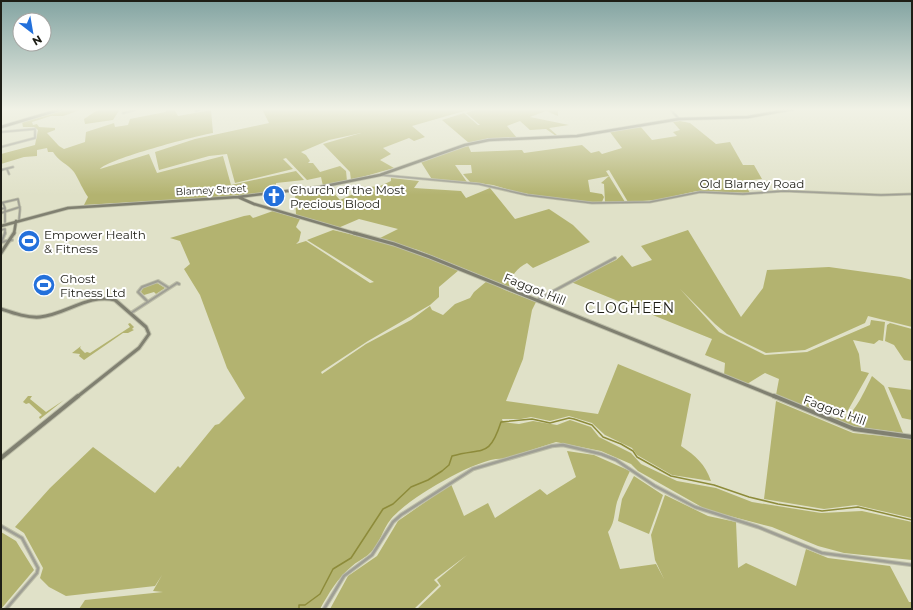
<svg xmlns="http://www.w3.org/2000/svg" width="913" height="610" viewBox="0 0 913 610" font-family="Montserrat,sans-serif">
<rect width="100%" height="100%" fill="#e0e1c8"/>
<!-- green -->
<path fill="#b3b370" d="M66,109H83L63,116H51L32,122L33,125L37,124L39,127L55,128V130L47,133L59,146L64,149L85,142L86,132L114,123L115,127L128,125L130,119L165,112L167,110L174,109L178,116L211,110L213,133C195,136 108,159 100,169L149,154L157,173L223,156L231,185L296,171L304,180L276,183V192L208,198L84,205L88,197C83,190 79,180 74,172C68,164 58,161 53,152H48L47,148L37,150V156L24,157L1,164V154L35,145L38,130L34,127H23L22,122Z
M99,109H120L113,120L85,124L84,119Z
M262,109H346L347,111L362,109H471L412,126L425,137L414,141L409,138L383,148L391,154L380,160L394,168L355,179L351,180L350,172L323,144L361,133L329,140L301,152L306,155L310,161L308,163H313L320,172L340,166L346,171L347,181L323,186L321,177L307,180L286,158L283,159L293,169L235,183L227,154L209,156L159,170L155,152L195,139L269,123Z
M477,109H491L492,111L493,109H564L558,111V116L546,111L530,117L569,125L549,128L558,136H556L546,129L530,130L520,121L507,126L517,138H490L469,143L442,120L464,113L478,125H480L466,113Z
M680,121L690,123L716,144L730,142L743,165H754L762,179L743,181L750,193L697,191L657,200L628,202L609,170L606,171L625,202H605L604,184L601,183L609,176L588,180L590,192L602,194L604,197L602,202H590L551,198L517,192L493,185L470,182L463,174L472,173L471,165H455L467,182L433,181L421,162L468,145L471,152L522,150L524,153L582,145L591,153L599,151L602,154L622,148L610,132L640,126L652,140L677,136L673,132L680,130L673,122Z
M391,178L419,181L414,188L461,191L466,198L490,188L515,219L549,209L573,225L590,242L533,268L527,263C517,268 511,275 509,287L418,250L378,239L398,229L359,219L338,228L296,215L295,193L328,187L340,200L369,187L380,186L391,181Z
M273,211L300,219L296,227L301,232L299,241L296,244L306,241L370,283L374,282L307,240L333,230L390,244L459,270L439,287V297L430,305L368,341L321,372L322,374L366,344L411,320L430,306L432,310L443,315L455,304L470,298L474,292L487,281L505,290L536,302L532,310L523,359L506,401L598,414L618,364L691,394L681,446C696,456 705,464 711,481L672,475L637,455L632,448L605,435L592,423L569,416L550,421L531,417L521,419H502L503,422L519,424L533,421L557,425L570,420L591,427L599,437L631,453L641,464L677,481L716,488L752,502L821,513L862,511L912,522V560L844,553L818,546L772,527L707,510L638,471L631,464L601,451L556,442L503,459C479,456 406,500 391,519C382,530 380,545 368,555C363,559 356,562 351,567C337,579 329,593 320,609H79L85,600L163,592L153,591L162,575L155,586L66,596L49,587L40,578L43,568L24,533L15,527L50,488L93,447L155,493L178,466L180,468L215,425L219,424L245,398L227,368L200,295L184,269L190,264L180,241L170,238L244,216L250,215L253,218Z
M688,230L741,317L763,288L767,270L829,267L901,277L912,280V327L868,316L865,323L805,350L766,353L727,334L715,324L680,289L719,332L765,355L807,352L870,325L871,320L885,322L883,341L879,340L874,344L853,340L859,354L861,371L869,373L847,412C830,422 793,402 776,395L779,379L765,373L747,384L724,375L725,363L705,355L712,339L571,282L616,260L622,255L632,267L652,260L641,246Z
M157,283L165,288L156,294L154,292L144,295L141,292L143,287Z
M130,323L134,327L132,329L134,330L128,333H123L84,360L79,356L80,354L72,353L81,346L80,348L85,353L87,352L90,353L130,327L128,324Z
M890,323L912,329V361L904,360L894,345L885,341L887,325Z
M872,376L884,386L903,433L850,426L821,416C829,417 840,420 847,416C856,411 867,386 872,376Z
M888,387L912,390V420L902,418Z
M28,396H32L30,399L46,412L64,400L40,419L39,417L42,415L29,403L26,404L23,402Z
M776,401L853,433L912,439V518L856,505L824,509L764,499Z
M567,451L594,455L630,471C625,481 621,491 617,502C614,513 615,523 608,532L620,569L656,564L664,579L655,560L651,535L665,495L708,516L736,522L738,568L746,563L796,586L806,549L828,558L890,566L909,602H912V609H417L441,586L437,580L467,555L434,580L439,585L414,609H330L348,576L377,556L398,521L451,484L464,516L488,503L495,518L540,489L547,495L576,477Z
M634,476L663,495L649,534L618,521L622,499Z
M1,532L16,541L34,570L1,609Z"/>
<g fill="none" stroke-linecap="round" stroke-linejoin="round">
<!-- stream -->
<path stroke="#8d8b3a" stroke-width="1.5" d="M299,609V605H305L320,594L333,569L351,558L383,509L393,504L411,487L428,480L442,471L449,465L452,456C483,447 489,459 501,422L532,419L550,423L569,418L574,419L592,425L603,437L621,444L633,451L637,457L671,476L714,485L749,497L778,504L822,511L858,507L912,520"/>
<!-- street-far2 casing -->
<g stroke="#bdbea8" stroke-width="3">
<path id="street-far2" d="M670,109L679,119
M196,111L202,109
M123,113L139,109
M1,132L35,129V138L1,147
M7,169L9,174
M1,170L13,167
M381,175L479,184L527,195L592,203L650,202L700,192L743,194L784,191L881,195L912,194
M1,203L18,199L20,209L19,220
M3,203L5,208
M1,209L5,208V222
M1,213L20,207
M1,230L5,229V234"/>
</g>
<!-- street-far1 casing -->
<g stroke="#bdbea8" stroke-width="4">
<path id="street-far1" d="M2,242L12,240
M1,243L5,233
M537,300L615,258
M148,302L138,292L142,287L158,281L169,288
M131,313L177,283L179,284"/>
</g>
<!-- street casing -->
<g stroke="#bdbea8" stroke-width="4.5">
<path id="street" d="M1,526L22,538L38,568L37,573L6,609
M324,609L344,576L372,555L393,522L401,515L473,469L552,446L563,445L601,454L616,460L655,486L695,507L758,527L822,553L912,565"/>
</g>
<!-- secondary-far2 casing -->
<g stroke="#bdbea8" stroke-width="4">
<path id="secondary-far2" d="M1,127L62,109
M238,197L254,204L357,234
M1,226L68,208L238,197L320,187L380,175L465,145L489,140L577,136L679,119L748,117L793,109
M14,234L16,221"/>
</g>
<!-- secondary-far1 casing -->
<g stroke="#bdbea8" stroke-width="5">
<path id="secondary-far1" d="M354,233L394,244L430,257L776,397
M1,253L14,233
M1,309C13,313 27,318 40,317C65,315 89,293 115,300L146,327L149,334L139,348L77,397"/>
</g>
<!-- secondary casing -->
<g stroke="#bdbea8" stroke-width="6">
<path id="secondary" d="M774,396L854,429L912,437
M1,458L78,396"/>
</g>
<!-- street-far2 -->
<use href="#street-far2" stroke="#9f9f95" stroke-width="1.5"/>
<!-- street-far1 -->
<use href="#street-far1" stroke="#9f9f95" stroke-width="2"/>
<!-- street -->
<use href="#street" stroke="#9f9f95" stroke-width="2.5"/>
<!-- secondary-far2 -->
<use href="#secondary-far2" stroke="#808071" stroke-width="2.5"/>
<!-- secondary-far1 -->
<use href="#secondary-far1" stroke="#808071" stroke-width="3"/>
<!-- secondary -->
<use href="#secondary" stroke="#808071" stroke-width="4"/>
</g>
<!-- sky -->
<linearGradient id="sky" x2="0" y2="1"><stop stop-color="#83a4a2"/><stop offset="0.56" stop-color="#f1f2e6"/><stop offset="1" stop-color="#f1f2e6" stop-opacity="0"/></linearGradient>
<rect width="913" height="195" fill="url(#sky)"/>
<!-- icons -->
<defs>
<g id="church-disc" transform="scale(1.15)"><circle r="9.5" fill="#2370db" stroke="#fff"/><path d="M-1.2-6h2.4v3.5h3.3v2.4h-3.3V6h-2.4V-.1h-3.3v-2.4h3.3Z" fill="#fff"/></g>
<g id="stadium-disc" transform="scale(1.15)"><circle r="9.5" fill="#2370db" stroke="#fff"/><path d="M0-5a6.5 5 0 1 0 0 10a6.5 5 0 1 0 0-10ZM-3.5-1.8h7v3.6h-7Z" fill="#fff"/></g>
</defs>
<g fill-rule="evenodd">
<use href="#church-disc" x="274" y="196"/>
<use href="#stadium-disc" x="29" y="241"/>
<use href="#stadium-disc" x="44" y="285"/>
</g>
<g text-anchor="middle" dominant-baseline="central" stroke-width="4" stroke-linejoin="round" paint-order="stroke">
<!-- far-street labels -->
<g font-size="10" fill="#1e1e16" stroke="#fff">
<text transform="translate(211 190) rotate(-3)">Blarney Street</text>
</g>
<!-- street labels -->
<g font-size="12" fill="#1e1e16" stroke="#fff">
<text x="752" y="183">Old Blarney Road</text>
<text transform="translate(535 289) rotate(22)">Faggot Hill</text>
<text transform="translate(835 410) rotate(20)">Faggot Hill</text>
</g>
<!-- poi labels -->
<g font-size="12" fill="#1e1e16" stroke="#fff" text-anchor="start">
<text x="290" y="189">Church of the Most<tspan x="290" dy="14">Precious Blood</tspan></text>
<text x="44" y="234">Empower Health<tspan x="44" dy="14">&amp; Fitness</tspan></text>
<text x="60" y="278">Ghost<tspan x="60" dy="14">Fitness Ltd</tspan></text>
</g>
<!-- quarter labels -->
<g font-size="14" letter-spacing="1" fill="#1e1e16" stroke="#fff">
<text x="630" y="308">CLOGHEEN</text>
</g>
</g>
<!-- border -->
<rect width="913" height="610" fill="none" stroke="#1e1e16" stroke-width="4"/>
<!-- north arrow -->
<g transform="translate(32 32) rotate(149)"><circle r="19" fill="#ffffff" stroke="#a5a5a2"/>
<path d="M0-3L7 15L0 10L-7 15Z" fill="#2370db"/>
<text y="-6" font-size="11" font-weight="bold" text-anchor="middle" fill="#1e1e16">N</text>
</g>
</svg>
